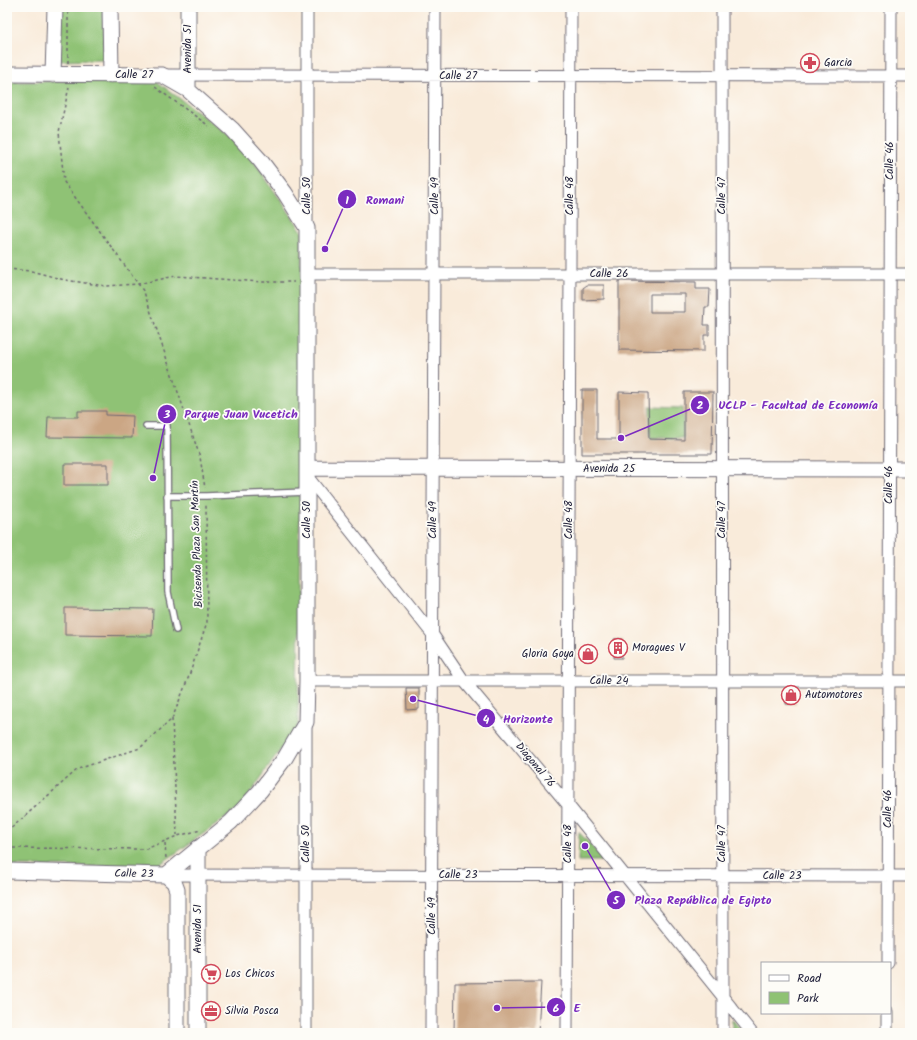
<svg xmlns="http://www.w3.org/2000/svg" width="917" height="1040" viewBox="0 0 917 1040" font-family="Kalam,sans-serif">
<rect width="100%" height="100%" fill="#fdfcf7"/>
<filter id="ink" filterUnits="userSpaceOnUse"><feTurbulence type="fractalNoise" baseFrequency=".025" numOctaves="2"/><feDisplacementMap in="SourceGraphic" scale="8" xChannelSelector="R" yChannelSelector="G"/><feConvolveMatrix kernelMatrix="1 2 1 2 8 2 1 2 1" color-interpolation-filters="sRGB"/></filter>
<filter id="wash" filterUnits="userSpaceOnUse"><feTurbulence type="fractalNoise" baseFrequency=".012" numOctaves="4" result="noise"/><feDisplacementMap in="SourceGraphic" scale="16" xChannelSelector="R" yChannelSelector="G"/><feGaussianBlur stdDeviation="0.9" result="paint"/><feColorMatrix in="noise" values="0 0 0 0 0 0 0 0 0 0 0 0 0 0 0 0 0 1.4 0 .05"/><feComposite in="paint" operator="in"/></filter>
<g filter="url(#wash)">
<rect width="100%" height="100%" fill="#f9ebda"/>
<!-- green -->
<path fill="#8fc274" stroke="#587258" d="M58,7H104V60L59,61Z
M155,80L243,146L302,231L298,725L240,808L156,867L7,866V82Z
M650,407L683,408V438H650Z
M579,832L605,861H578Z
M732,1019L744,1033H732Z"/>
<g id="blocks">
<!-- building -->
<path fill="#cba684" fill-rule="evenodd" d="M619,281L696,282V289H710L709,307H705L704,325H709V335H704V351L619,350ZM650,294H685V312H650Z
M587,285H604V299L583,300V288Z
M582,390H597V439H619V392L648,393L649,439L684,440V392H713L712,454H582Z
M78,411H106V415L133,416L132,438L47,437L48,417H78Z
M64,464H108V485H64Z
M65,608L153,609L152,636L65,635Z
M614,639H622V658H614Z
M583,650H593V659L586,660L583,657Z
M406,688H419V709L407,710Z
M786,688H796V704H786Z
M541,982L538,1033H454L455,983Z"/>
</g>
</g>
<g filter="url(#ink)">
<use href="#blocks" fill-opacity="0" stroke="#6d6873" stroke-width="1"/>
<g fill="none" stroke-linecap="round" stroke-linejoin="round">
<!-- lane casing -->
<g stroke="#6d6873" stroke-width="8">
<path id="lane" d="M146,426H167L168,592L176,630
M167,496H206L307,492"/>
</g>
<!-- street casing -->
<g stroke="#6d6873" stroke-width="13">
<path id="street" d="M722,7L723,1033
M163,75L910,76
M307,227V7
M307,274H910
M307,476L433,635L464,681L568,805L752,1033
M307,681H910
M306,724V1033
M166,875L910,876
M888,963L891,7
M431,1033L435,7
M567,1033L571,7
M887,1033V1013"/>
</g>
<!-- secondary casing -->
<g stroke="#6d6873" stroke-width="17">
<path id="secondary" d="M110,7L111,75
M7,74L162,75L188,90L232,129L260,160L285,193L307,228V681L306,722L285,758L260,791L231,822L166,875
M53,75L55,7
M188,90V7
M307,468L910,469
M7,871L166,875
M166,875L174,882L177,890V1033
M198,1033V848"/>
</g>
<!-- path -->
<path stroke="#6d6873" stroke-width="1.5" stroke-dasharray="3 3" stroke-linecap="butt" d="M68,63V7
M69,87L59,132L64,182L144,292L200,457L205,488
M155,87L209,126
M7,269L31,271L65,280L106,286L138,284L176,276L262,282H294
M172,719L177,835
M7,832L78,769L140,748L172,719L189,676L207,622L206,504
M165,843L166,859
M7,848L146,849L177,836L201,830"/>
<!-- lane -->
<use href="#lane" stroke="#fff" stroke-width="5.5"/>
<!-- street -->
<use href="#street" stroke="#fff" stroke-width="11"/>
<!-- secondary -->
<use href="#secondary" stroke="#fff" stroke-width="15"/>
</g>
</g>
<!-- icons -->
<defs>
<g id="pharmacy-ring" transform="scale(1)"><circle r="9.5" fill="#fdfcf7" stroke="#d1495b" stroke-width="1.5"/><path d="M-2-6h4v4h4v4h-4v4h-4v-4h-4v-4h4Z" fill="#d1495b"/></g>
<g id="building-ring" transform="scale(1)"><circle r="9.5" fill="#fdfcf7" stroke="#d1495b" stroke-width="1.5"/><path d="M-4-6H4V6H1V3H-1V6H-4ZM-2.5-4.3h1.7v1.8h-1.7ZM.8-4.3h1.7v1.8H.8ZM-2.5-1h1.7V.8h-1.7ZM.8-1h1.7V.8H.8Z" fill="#d1495b"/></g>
<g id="shop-ring" transform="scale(1)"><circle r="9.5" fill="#fdfcf7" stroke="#d1495b" stroke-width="1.5"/><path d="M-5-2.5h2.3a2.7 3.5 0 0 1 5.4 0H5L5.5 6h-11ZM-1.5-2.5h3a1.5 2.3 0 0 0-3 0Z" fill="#d1495b"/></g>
<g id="supermarket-ring" transform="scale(1)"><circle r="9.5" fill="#fdfcf7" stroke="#d1495b" stroke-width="1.5"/><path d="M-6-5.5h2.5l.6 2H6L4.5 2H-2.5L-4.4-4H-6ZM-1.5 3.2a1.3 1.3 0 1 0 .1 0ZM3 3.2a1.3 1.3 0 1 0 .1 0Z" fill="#d1495b"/></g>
<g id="office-ring" transform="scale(1)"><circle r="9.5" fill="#fdfcf7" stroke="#d1495b" stroke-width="1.5"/><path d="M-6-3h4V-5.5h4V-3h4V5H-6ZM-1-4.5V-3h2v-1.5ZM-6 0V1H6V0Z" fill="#d1495b"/></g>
</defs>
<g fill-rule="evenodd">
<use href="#pharmacy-ring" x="810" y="63"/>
<use href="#building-ring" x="618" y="648"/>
<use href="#shop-ring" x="588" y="654"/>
<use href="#shop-ring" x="791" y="695"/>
<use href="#supermarket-ring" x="211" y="974"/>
<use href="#office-ring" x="211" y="1011"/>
</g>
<g text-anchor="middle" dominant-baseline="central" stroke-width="3.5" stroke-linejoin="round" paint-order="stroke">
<!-- street labels -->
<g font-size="11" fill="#22223b" stroke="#fdfcf7">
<text transform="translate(188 49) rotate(-90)">Avenida 51</text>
<text x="134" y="75">Calle 27</text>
<text x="458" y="76">Calle 27</text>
<text transform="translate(890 161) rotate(-90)">Calle 46</text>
<text transform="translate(307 196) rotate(-90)">Calle 50</text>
<text transform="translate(435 196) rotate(-90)">Calle 49</text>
<text transform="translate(570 196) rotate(-90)">Calle 48</text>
<text transform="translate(722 196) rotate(-90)">Calle 47</text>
<text x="609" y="274">Calle 26</text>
<text x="609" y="469">Avenida 25</text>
<text transform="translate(889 485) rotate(-90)">Calle 46</text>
<text transform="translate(307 520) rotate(-90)">Calle 50</text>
<text transform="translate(433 520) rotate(-90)">Calle 49</text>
<text transform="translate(569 520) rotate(-90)">Calle 48</text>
<text transform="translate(722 520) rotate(-90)">Calle 47</text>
<text transform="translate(197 544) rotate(-92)">Bicisenda Plaza San Martín</text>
<text x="609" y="681">Calle 24</text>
<text transform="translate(535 765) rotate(50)">Diagonal 76</text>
<text transform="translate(888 809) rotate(-90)">Calle 46</text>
<text transform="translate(306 844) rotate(-90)">Calle 50</text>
<text transform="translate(568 844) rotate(-90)">Calle 48</text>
<text transform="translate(722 844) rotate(-90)">Calle 47</text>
<text transform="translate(134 874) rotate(1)">Calle 23</text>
<text x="458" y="875">Calle 23</text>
<text x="782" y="876">Calle 23</text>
<text transform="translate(432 916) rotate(-90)">Calle 49</text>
<text transform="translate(198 929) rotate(-90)">Avenida 51</text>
</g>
<!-- poi labels -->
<g font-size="11" fill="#22223b" stroke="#fdfcf7" text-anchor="start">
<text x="824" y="63">Garcia</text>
<text x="632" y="648">Moragues V</text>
<text x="574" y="654" text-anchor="end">Gloria Goya</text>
<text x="805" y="695">Automotores</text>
<text x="225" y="974">Los Chicos</text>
<text x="225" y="1011">Silvia Posca</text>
</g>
</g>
<!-- callouts -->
<path fill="none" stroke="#7b2cbf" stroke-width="1.5" d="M325 249L347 199M621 438L700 405M153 478L167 414M413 699L486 718M585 846L616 900M497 1008L556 1007"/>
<g fill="#7b2cbf" stroke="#fdfcf7" stroke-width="1.5">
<circle cx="325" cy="249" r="4"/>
<circle cx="621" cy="438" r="4"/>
<circle cx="153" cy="478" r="4"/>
<circle cx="413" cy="699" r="4"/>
<circle cx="585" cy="846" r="4"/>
<circle cx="497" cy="1008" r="4"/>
<circle cx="347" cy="199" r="10"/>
<circle cx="700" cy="405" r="10"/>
<circle cx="167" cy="414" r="10"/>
<circle cx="486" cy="718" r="10"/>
<circle cx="616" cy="900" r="10"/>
<circle cx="556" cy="1007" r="10"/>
</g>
<g font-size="12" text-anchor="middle" font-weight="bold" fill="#fff">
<text x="347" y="204">1</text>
<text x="700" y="409">2</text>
<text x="167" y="418">3</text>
<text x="486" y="723">4</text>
<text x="616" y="904">5</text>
<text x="556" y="1012">6</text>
</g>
<g font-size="12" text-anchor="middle" font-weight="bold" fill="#7b2cbf" stroke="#fdfcf7" stroke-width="3.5" stroke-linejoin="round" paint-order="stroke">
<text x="385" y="204">Romani</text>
<text x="798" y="409">UCLP - Facultad de Economía</text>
<text x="241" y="418">Parque Juan Vucetich</text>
<text x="528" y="723">Horizonte</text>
<text x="703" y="904">Plaza República de Egipto</text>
<text x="577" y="1012">E</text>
</g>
<!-- margin -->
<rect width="917" height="1040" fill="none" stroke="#fdfcf7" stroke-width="24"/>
<!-- legend -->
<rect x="761" y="962" width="130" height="52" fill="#fdfcf7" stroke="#a5a5ac"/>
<rect x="769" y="975" width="20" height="6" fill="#ffffff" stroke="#a5a5ac"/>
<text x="797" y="982" font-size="12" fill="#22223b">Road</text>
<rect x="769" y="992" width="20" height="12" fill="#8fc274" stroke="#a5a5ac"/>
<text x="797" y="1002" font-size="12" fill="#22223b">Park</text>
</svg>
